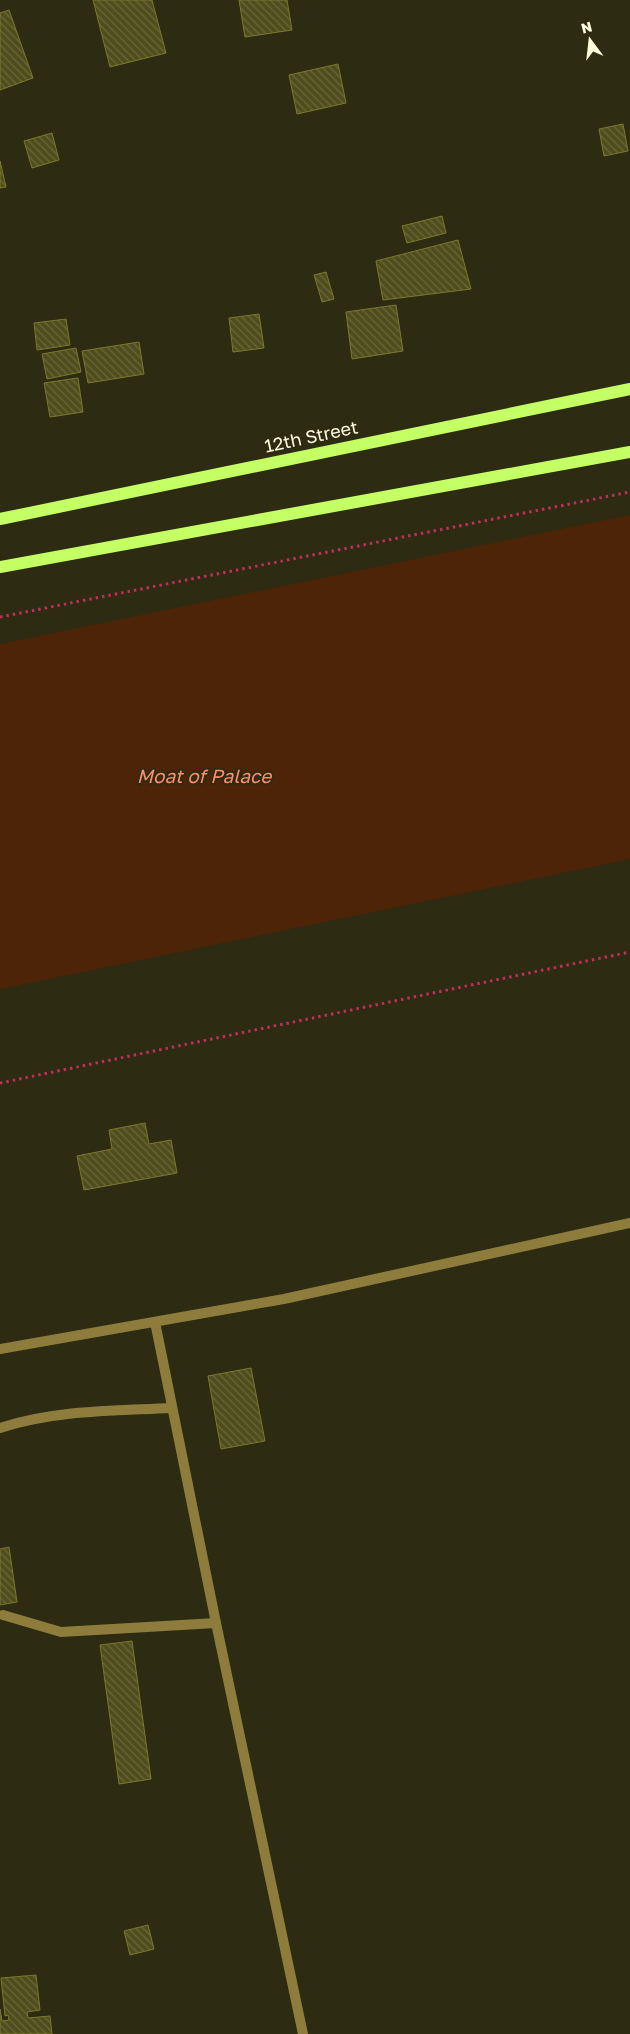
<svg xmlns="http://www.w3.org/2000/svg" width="630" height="2034" viewBox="0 0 630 2034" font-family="'Golos Text',sans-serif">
<defs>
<pattern id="building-back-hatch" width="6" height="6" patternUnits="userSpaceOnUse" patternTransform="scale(1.25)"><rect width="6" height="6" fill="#4f4d1c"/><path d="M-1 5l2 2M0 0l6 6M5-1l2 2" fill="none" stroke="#69683d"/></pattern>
</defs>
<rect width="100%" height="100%" fill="#2d2b11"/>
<!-- water -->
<path fill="#4e2409" d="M630,515V859L0,989V644Z"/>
<!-- building -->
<path fill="url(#building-back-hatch)" stroke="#7c782d" d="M93,0H152L166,53L110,67Z
M239,0H287L292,30L245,37Z
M9,10L33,78L0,90V13Z
M338,64L346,103L297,114L289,75Z
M623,124L628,151L604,156L599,129Z
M52,133L59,160L32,168L24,141Z
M0,161L6,187L0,188Z
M442,216L446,233L407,243L402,226Z
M458,240L471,289L383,300L376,261Z
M326,272L334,299L322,302L314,275Z
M396,305L403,351L352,359L346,312Z
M259,314L264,348L233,352L229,318Z
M66,319L70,345L37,350L34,323Z
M139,342L144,374L88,383L82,351Z
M76,348L81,372L47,379L42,354Z
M78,378L83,412L50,417L44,383Z
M145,1123L149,1144L171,1140L177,1173L84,1190L77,1156L112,1149L109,1130Z
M251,1368L265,1441L221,1449L208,1376Z
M9,1547L17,1602L0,1605V1549Z
M132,1641L151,1779L119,1784L100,1645Z
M148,1925L154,1949L130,1955L124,1931Z
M36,1975L40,2010L27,2012L28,2018L50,2016L52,2034H0V2009L2,2021L9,2020L8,2015L5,2016L1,1978Z"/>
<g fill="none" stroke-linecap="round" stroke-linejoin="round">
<!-- path -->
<path stroke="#c32d5b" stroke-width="3" stroke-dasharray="2.5 4" stroke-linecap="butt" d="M0,617L630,492
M0,1083L630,952"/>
<!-- service -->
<path stroke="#8d7c3b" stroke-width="10" d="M3,1615L61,1632L216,1623"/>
<!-- minor -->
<path stroke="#8d7c3b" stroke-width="10" d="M155,1322L216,1623L303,2034
M0,1349L284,1299L630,1223
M0,1428C55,1410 114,1411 171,1408"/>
<!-- primary -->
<path stroke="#c4ff64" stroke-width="12" d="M0,519L630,389
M0,567L630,452"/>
</g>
<g text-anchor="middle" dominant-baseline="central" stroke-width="4" stroke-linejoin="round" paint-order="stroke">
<!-- street labels -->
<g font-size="18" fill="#fffbdd" stroke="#2d2b11">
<text transform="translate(311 436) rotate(-12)">12th Street</text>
</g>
<!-- water labels -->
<g font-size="19" font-style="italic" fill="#ff8b6b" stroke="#2d2b11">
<text x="204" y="775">Moat of Palace</text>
</g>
</g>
<!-- north arrow -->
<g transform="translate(590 40) rotate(345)" stroke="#2d2b11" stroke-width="4" paint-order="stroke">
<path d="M0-4L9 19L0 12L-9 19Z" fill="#fffbdd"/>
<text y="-8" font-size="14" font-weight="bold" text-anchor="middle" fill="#fffbdd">N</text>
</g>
</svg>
